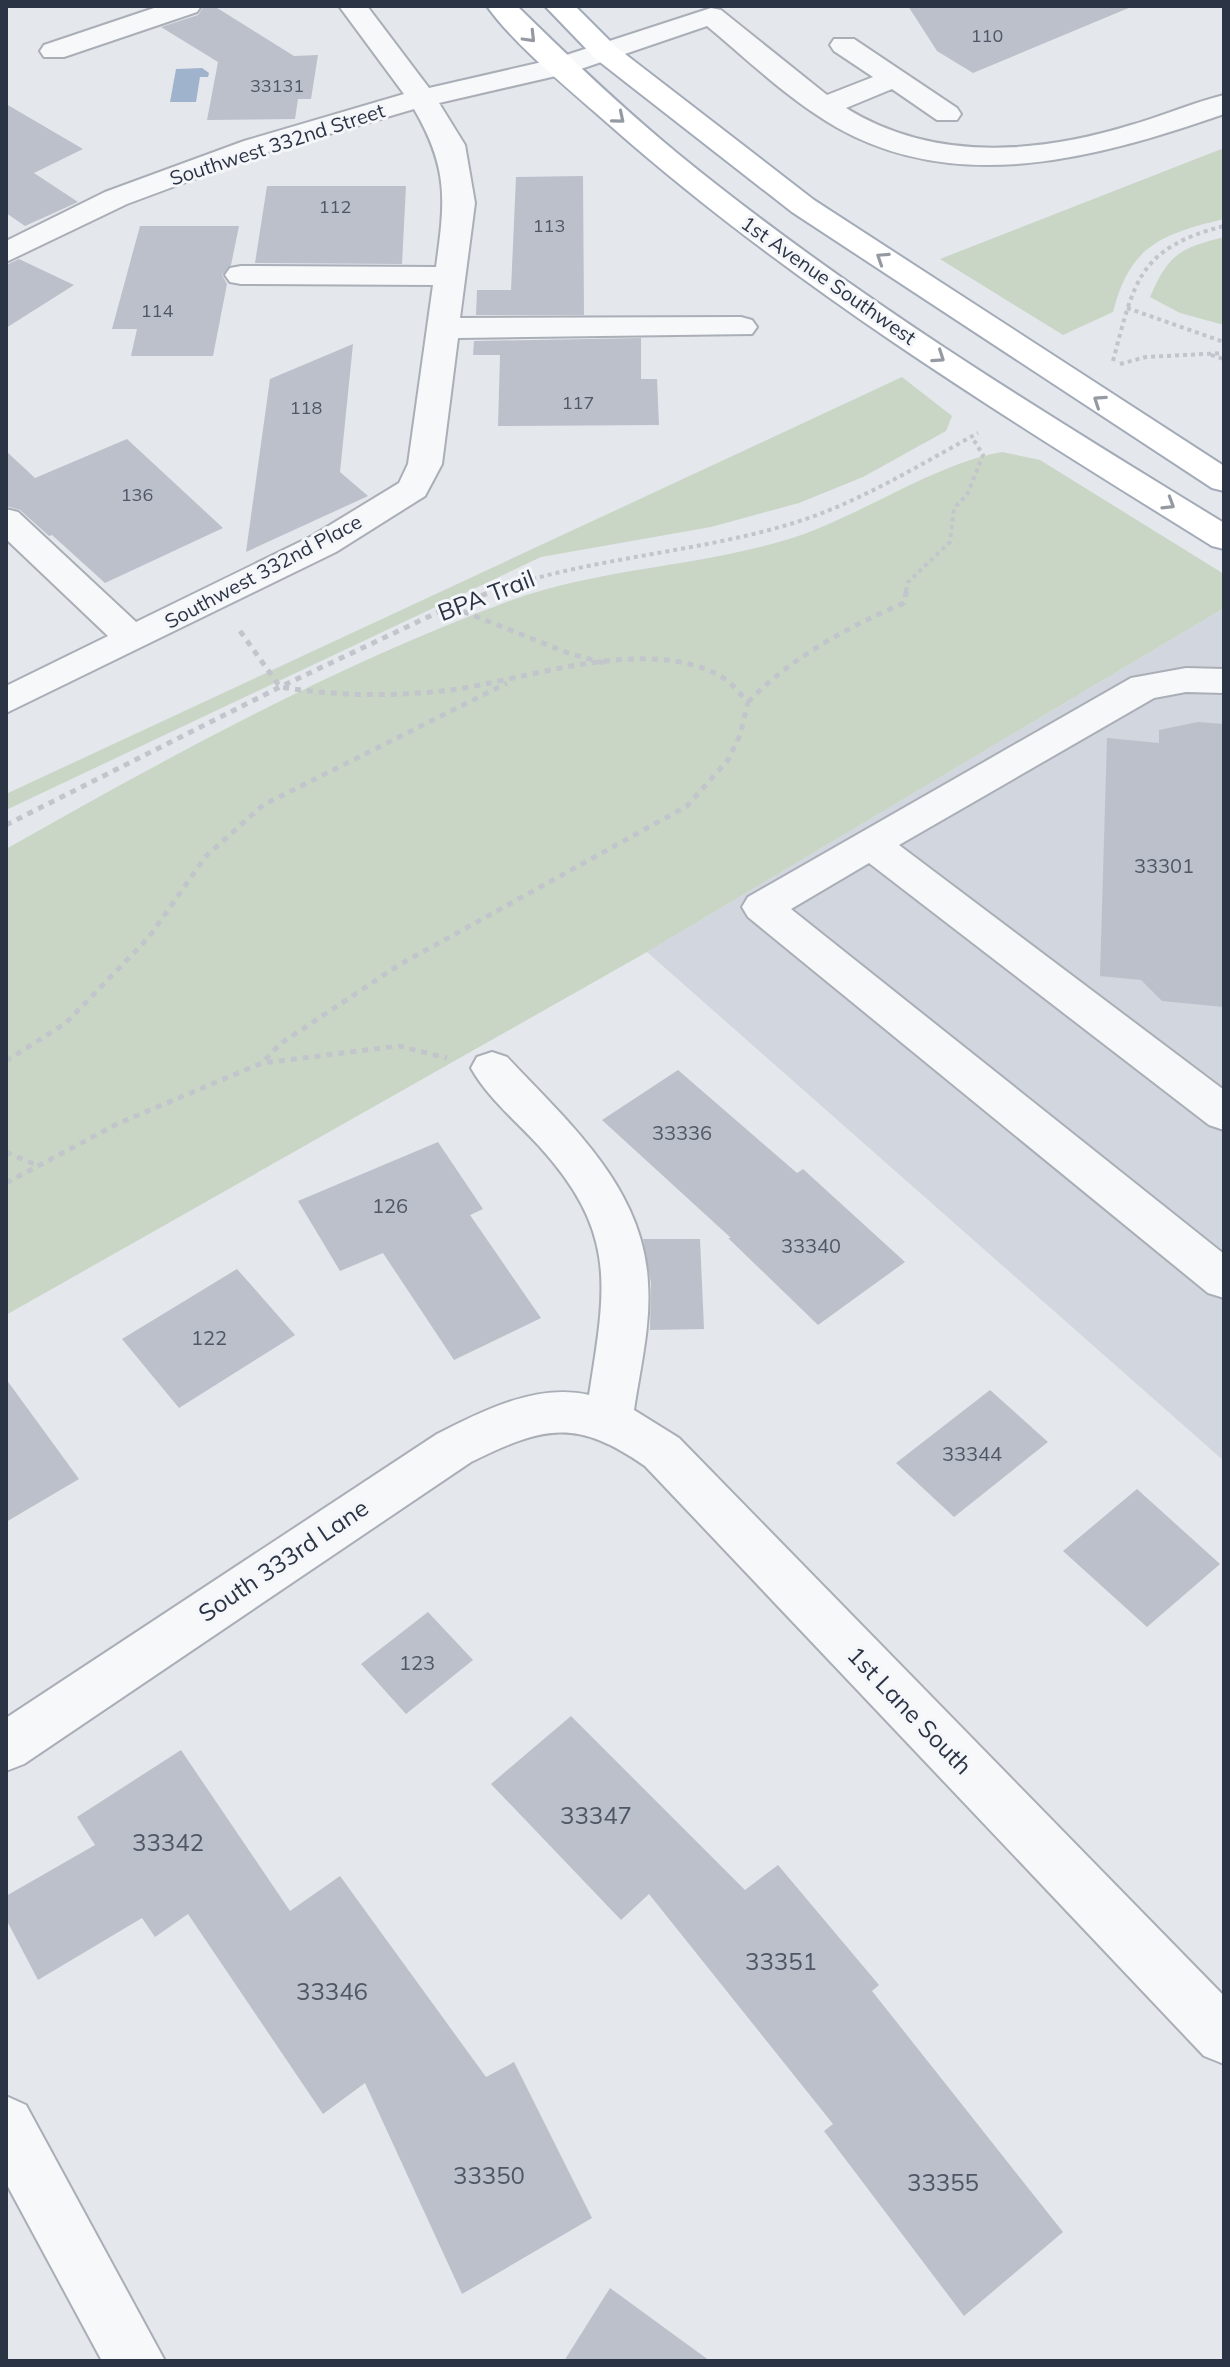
<svg xmlns="http://www.w3.org/2000/svg" width="1230" height="2367" viewBox="0 0 1230 2367" font-family="Mulish,sans-serif">
<rect width="100%" height="100%" fill="#e4e7ec"/>
<!-- built -->
<path fill="#d2d6de" d="M1224,608V1461L647,952Z"/>
<!-- green -->
<path fill="#c9d6c5" d="M1224,148V219C1162,234 1130,245 1113,312L1063,335L940,259Z
M1224,237V325L1180,313L1150,297C1169,254 1178,249 1224,237Z
M902,377L952,416L946,431L863,477L799,503L711,527L541,557L6,810V794Z
M1002,452L1040,460L1224,574V608L647,952L6,1315V849C167,758 337,664 512,600C601,568 698,567 789,539C860,517 933,464 1002,452Z"/>
<!-- water -->
<path fill="#9fb4cc" d="M202,68L209,73L208,77H200L196,102H170L176,69Z"/>
<!-- building -->
<path fill="#bbc0ca" d="M204,6H214L294,56L318,55L311,99H298L295,119L207,120L218,62L161,27L198,15Z
M908,6H1130L1131,7L973,73L937,51Z
M6,104L83,149L34,173L78,202L25,226L6,213Z
M583,176L584,315H476L477,290H511L516,177Z
M267,186H406L402,264L255,263Z
M140,226H239L231,265L222,275L227,284L213,356H131L137,329H112Z
M19,259L74,285L6,328V265Z
M641,338V379H657L659,425L498,426L500,355H473L474,341Z
M353,344L340,472L368,496L246,552L270,379Z
M127,439L223,528L105,583L52,535L49,536L20,510L6,506V451L35,478Z
M1198,722L1224,724V1007L1162,1001L1141,980L1100,976L1107,738L1159,743V730Z
M678,1070L797,1173L803,1169L905,1262L818,1325L728,1238H731L602,1120Z
M438,1142L483,1209L470,1215L541,1318L454,1360L383,1253L340,1271L298,1201Z
M643,1239H700L704,1329L650,1330L651,1283Z
M237,1269L295,1335L179,1408L122,1339Z
M6,1379L79,1479L6,1522Z
M990,1390L1048,1442L954,1517L896,1463Z
M1137,1489L1220,1564L1147,1627L1063,1551Z
M428,1612L473,1660L406,1714L361,1664Z
M571,1716L745,1890L778,1865L879,1985L872,1991L1063,2232L964,2316L824,2131L833,2124L649,1894L621,1920L491,1784Z
M181,1750L290,1911L340,1876L486,2077L514,2062L592,2218L462,2294L365,2083L323,2114L188,1914L155,1937L142,1918L38,1980L6,1919V1896L95,1845L77,1817Z
M610,2288L710,2361H564Z"/>
<g fill="none" stroke-linecap="round" stroke-linejoin="round">
<!-- minor casing -->
<g stroke="#a9aeb7" stroke-width="4">
<path id="minor" d="M160,6H201L197,12L64,57H44L40,51L44,45Z
M339,6H367L429,88L551,60L711,8L721,10L827,95L873,77L834,51L830,45L834,39H854L957,108L961,114L957,120H937L892,89L846,108C933,162 1036,154 1131,125C1162,116 1192,103 1224,95V114C1100,157 959,197 836,127C789,100 749,61 707,26L569,73L439,103L465,145L475,203L460,318L741,317L752,320L757,327L752,334L458,338L442,464L425,496L336,552L6,713V686L108,636L6,539V509L18,512L136,622L312,536L399,483L408,464L433,285L241,284L230,282L225,275L230,268L241,266L436,267C445,201 449,169 414,109L264,153L127,204L6,262V241L105,192L244,141L404,94Z
M1186,668L1224,669V693L1186,692L1154,698L899,845L1224,1090V1130L1209,1125L869,863L791,909L1224,1254V1298L1208,1293L748,917L742,907L748,897L1131,678Z
M492,1052L507,1057C568,1122 644,1188 648,1283C651,1325 640,1369 634,1410L679,1438L1224,1996V2064L1204,2056L645,1466C576,1418 544,1426 471,1462L24,1764L6,1771V1718L437,1434C482,1411 537,1383 589,1395C606,1287 618,1233 539,1146C516,1121 487,1097 471,1068L477,1057Z
M6,2096L26,2105L165,2361H102L6,2183Z"/>
</g>
<!-- major casing -->
<g stroke="#a3abb8" stroke-width="4">
<path id="major" d="M487,6H517C569,57 621,107 677,153C848,293 1036,408 1224,523V549L1212,546C1005,417 796,289 613,128C576,95 514,45 487,6Z
M545,6H575L616,47L814,200L1224,466V491L1212,488L792,212L596,59Z"/>
</g>
<!-- path-far1 -->
<path stroke="#c2c5cb" stroke-width="4" stroke-dasharray="4 4" stroke-linecap="butt" d="M1127,308L1224,342
M1211,355L1224,359
M1113,361C1134,282 1138,248 1224,226
M1120,364L1146,357L1224,353
M494,591C594,556 702,553 803,520C865,499 921,464 978,433
M906,591L908,582L950,542L954,508L967,495L983,455L972,437"/>
<!-- path -->
<path stroke="#c2c5cb" stroke-width="5" stroke-dasharray="6 6" stroke-linecap="butt" d="M452,607L568,653L604,663
M240,631L280,687C336,696 394,697 451,690C530,679 648,634 722,677C731,682 740,694 748,702L740,735L728,760L687,806L399,965L280,1044L262,1063
M748,702C792,657 846,628 904,603L907,589
M6,825L280,687L451,606L500,589
M6,1061L66,1023L149,937L206,856L263,805L507,683
M6,1152L34,1164
M6,1183L119,1123L262,1063L399,1046L447,1058"/>
<!-- minor -->
<use href="#minor" fill="#f7f8fa" fill-rule="evenodd"/>
<!-- major -->
<use href="#major" fill="#fff" fill-rule="evenodd"/>
</g>
<!-- one-way arrows -->
<defs><path id="oneway-chevron" d="M-2-3.5L2.5 0L-2 3.5" fill="none" stroke-width="1.6" stroke-linecap="round" stroke-linejoin="round" transform="scale(2)"/></defs>
<g stroke="#959aa2">
<use href="#oneway-chevron" transform="translate(530 37) rotate(46)"/>
<use href="#oneway-chevron" transform="translate(619 118) rotate(40)"/>
<use href="#oneway-chevron" transform="translate(882 258) rotate(-147)"/>
<use href="#oneway-chevron" transform="translate(939 357) rotate(34)"/>
<use href="#oneway-chevron" transform="translate(1099 401) rotate(-146)"/>
<use href="#oneway-chevron" transform="translate(1169 504) rotate(32)"/>
</g>
<g text-anchor="middle" dominant-baseline="central" stroke-width="6" stroke-linejoin="round" paint-order="stroke">
<!-- far-number labels -->
<g font-size="18" fill="#4f5766">
<text x="987" y="35">110</text>
<text x="277" y="85">33131</text>
<text x="335" y="206">112</text>
<text x="549" y="225">113</text>
<text x="157" y="310">114</text>
<text x="578" y="402">117</text>
<text x="306" y="407">118</text>
<text x="137" y="494">136</text>
</g>
<!-- far-street labels -->
<g font-size="20" fill="#2b3445" stroke="#f4f6f9">
<text transform="translate(277 144) rotate(-18)">Southwest 332nd Street</text>
<text transform="translate(829 280) rotate(35)">1st Avenue Southwest</text>
<text transform="translate(263 571) rotate(-28)">Southwest 332nd Place</text>
</g>
<!-- number labels -->
<g font-size="20" fill="#4f5766">
<text x="1164" y="865">33301</text>
<text x="682" y="1132">33336</text>
<text x="390" y="1205">126</text>
<text x="811" y="1245">33340</text>
<text x="209" y="1337">122</text>
<text x="972" y="1453">33344</text>
<text x="417" y="1662">123</text>
</g>
<!-- street labels -->
<g font-size="24" fill="#2b3445" stroke="#f4f6f9">
<text transform="translate(486 595) rotate(-21)">BPA Trail</text>
<text transform="translate(283 1560) rotate(-34)">South 333rd Lane</text>
<text transform="translate(910 1710) rotate(46)">1st Lane South</text>
</g>
<!-- near-number labels -->
<g font-size="24" fill="#4f5766">
<text x="596" y="1815">33347</text>
<text x="168" y="1842">33342</text>
<text x="781" y="1961">33351</text>
<text x="332" y="1991">33346</text>
<text x="489" y="2175">33350</text>
<text x="943" y="2182">33355</text>
</g>
</g>
<!-- border -->
<rect width="1230" height="2367" fill="none" stroke="#2b3445" stroke-width="16"/>
</svg>
